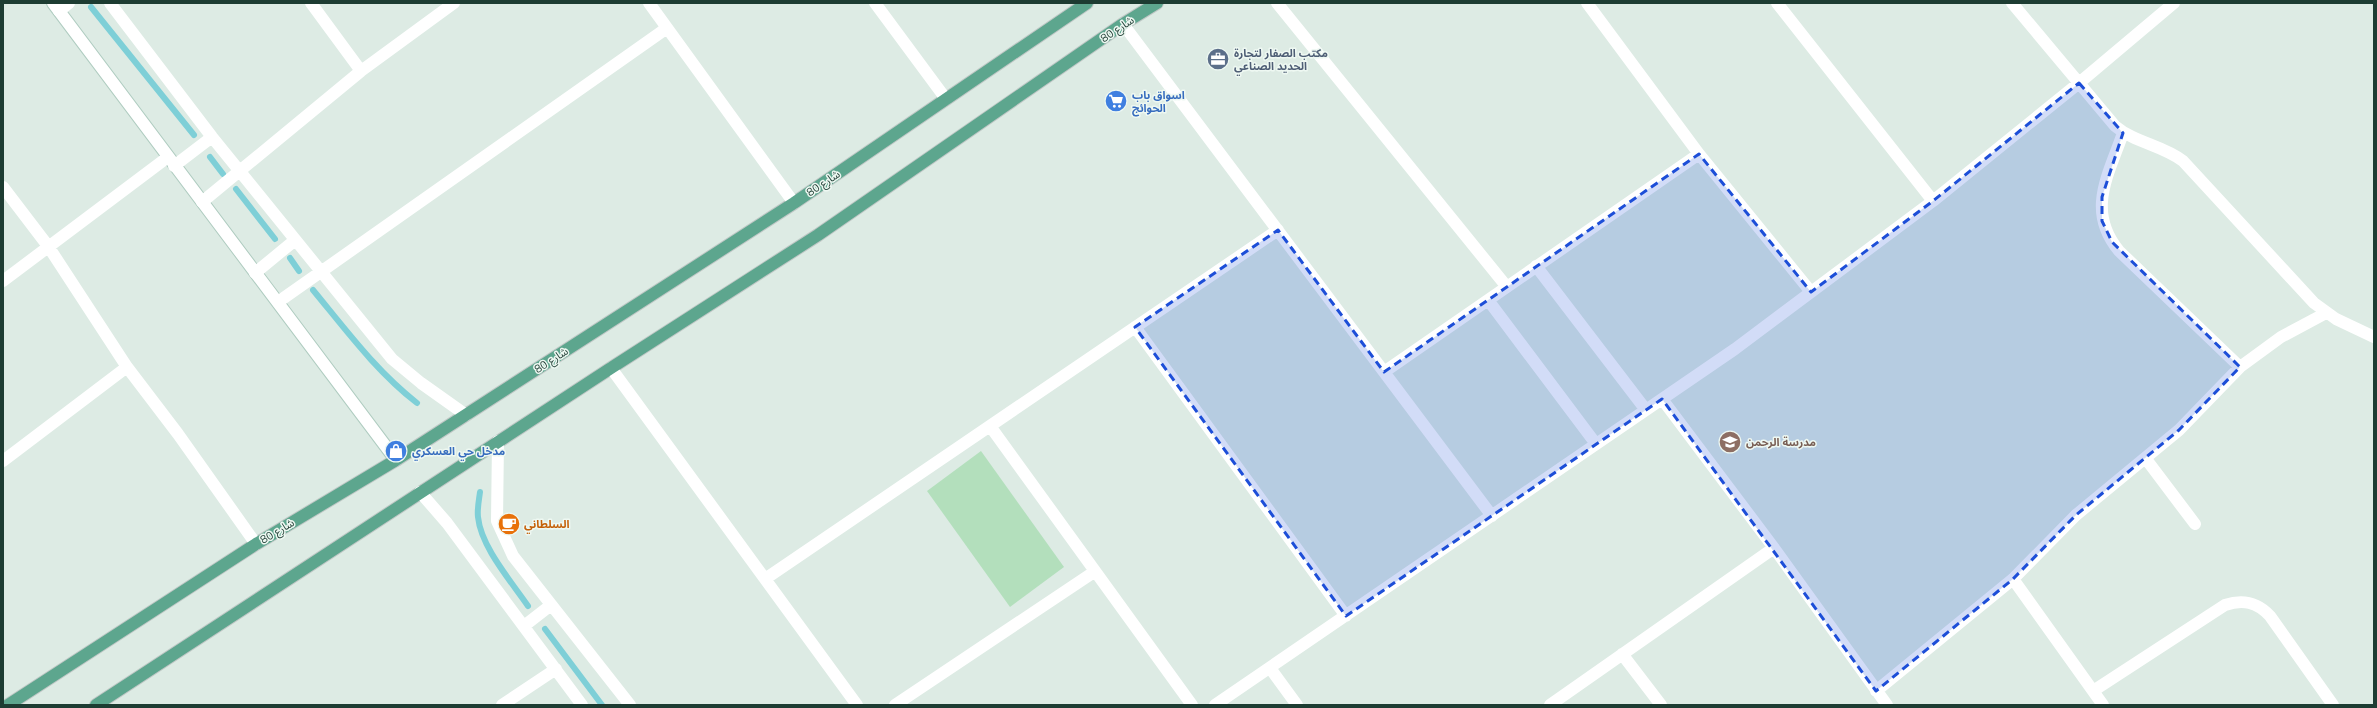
<svg xmlns="http://www.w3.org/2000/svg" width="2377" height="708" viewBox="0 0 2377 708" font-family="Mulish,'Noto Sans Arabic',sans-serif">
<rect width="100%" height="100%" fill="#ddebe4"/>
<!-- green -->
<path fill="#b3dfbc" d="M981,451L1064,567L1010,607L927,491Z"/>
<g fill="none" stroke-linecap="round" stroke-linejoin="round">
<!-- stream -->
<path stroke="#7ecfd7" stroke-width="6" d="M91,7L194,135
M210,157L223,174
M236,189L275,239
M290,258L299,271
M313,290C346,330 376,371 417,403
M480,492C479,500 477,509 478,517C481,547 511,581 528,606
M545,629L602,705"/>
<!-- secondary casing -->
<g stroke="#afccc0" stroke-width="14">
<path id="secondary" d="M53,3L396,460"/>
</g>
<!-- primary casing -->
<g stroke="#c0c8c6" stroke-width="14">
<path id="primary" d="M8,705L256,544L396,460L794,203L1087,3
M96,705L611,368L818,235L1123,24L1157,3"/>
</g>
<!-- street -->
<path stroke="#fff" stroke-width="12" d="M110,3L212,137L392,359L421,383L466,415
M311,3L361,71
M649,3L794,203
M875,3L946,99
M1277,3L1507,287
M1587,3L1699,154L1811,292
M1777,3L1933,201
M2012,3L2115,126C2135,143 2162,145 2183,161L2314,303L2336,319L2374,337
M59,11L69,3
M1123,24L1492,516
M2123,133C2108,176 2086,211 2119,251L2240,367
M174,166L212,137
M3,187L48,246L127,367L178,434L256,544
M202,202L361,71L454,3
M1536,266L1646,410
M255,273L294,241
M3,281L168,157
M1488,300L1596,444
M278,302L667,28
M1135,327L1346,616
M611,368L857,705
M1384,372L1699,154
M1662,399L1774,548L1887,705
M990,426L1192,705
M498,441L497,521L513,556L630,705
M2146,459L2195,524
M3,461L127,367
M420,492L447,523L582,705
M765,579L1278,230
M2013,579L2103,705
M524,626L551,605
M1622,654L1661,705
M1270,668L1297,705
M1876,691L2013,579L2076,515L2179,430L2240,367L2281,337L2326,313
M2093,691L2225,605C2243,599 2257,602 2270,616L2333,705
M502,705L556,669
M895,705L1094,572
M1215,705L1735,349L1933,201L2079,83L2174,3
M1550,705L1774,548"/>
<!-- secondary -->
<use href="#secondary" stroke="#fff" stroke-width="12"/>
<!-- primary -->
<use href="#primary" stroke="#5da68e" stroke-width="12"/>
</g>
<!-- marked area -->
<path fill="#1d4ed8" fill-opacity="0.2" stroke="#1d4ed8" stroke-width="3" stroke-dasharray="8 5" stroke-linejoin="round" d="M2079,83L2123,133L2102,197V221L2112,242L2240,367L2179,430L2076,515L2013,579L1876,691L1662,399L1346,616L1135,327L1278,230L1384,372L1699,154L1811,292L1933,201Z"/>
<!-- icons -->
<defs>
<g id="office-disc" transform="scale(1.15)"><circle r="9.5" fill="#5c6f8a" stroke="#eef8f2"/><path d="M-6-3h4V-5.5h4V-3h4V5H-6ZM-1-4.5V-3h2v-1.5ZM-6 0V1H6V0Z" fill="#fff"/></g>
<g id="supermarket-disc" transform="scale(1.15)"><circle r="9.5" fill="#3f7fe0" stroke="#eef8f2"/><path d="M-6-5.5h2.5l.6 2H6L4.5 2H-2.5L-4.4-4H-6ZM-1.5 3.2a1.3 1.3 0 1 0 .1 0ZM3 3.2a1.3 1.3 0 1 0 .1 0Z" fill="#fff"/></g>
<g id="school-disc" transform="scale(1.15)"><circle r="9.5" fill="#8d6e63" stroke="#eef8f2"/><path d="M0-5L7-2L0 1L-7-2ZM-4 1L0 2.5L4 1V4Q0 6-4 4Z" fill="#fff"/></g>
<g id="shop-disc" transform="scale(1.15)"><circle r="9.5" fill="#3f7fe0" stroke="#eef8f2"/><path d="M-5-2.5h2.3a2.7 3.5 0 0 1 5.4 0H5L5.5 6h-11ZM-1.5-2.5h3a1.5 2.3 0 0 0-3 0Z" fill="#fff"/></g>
<g id="cafe-disc" transform="scale(1.15)"><circle r="9.5" fill="#e8710a" stroke="#eef8f2"/><path d="M-5.5-4.5H6V0H3Q3 3.5 0 3.5H-2.5Q-5.5 3.5-5.5 0ZM3-3.2v2h1.7v-2ZM-6 4.5H4V6H-6Z" fill="#fff"/></g>
</defs>
<g fill-rule="evenodd">
<use href="#office-disc" x="1218" y="59"/>
<use href="#supermarket-disc" x="1116" y="101"/>
<use href="#school-disc" x="1730" y="442"/>
<use href="#shop-disc" x="396" y="451"/>
<use href="#cafe-disc" x="509" y="524"/>
</g>
<g text-anchor="middle" dominant-baseline="central" stroke-width="3" stroke-linejoin="round" paint-order="stroke">
<!-- street labels -->
<g font-size="11" fill="#1d3c32" stroke="#eef8f2">
<text transform="translate(1117 29) rotate(-34)">شارع 80</text>
<text transform="translate(823 183) rotate(-34)">شارع 80</text>
<text transform="translate(551 360) rotate(-33)">شارع 80</text>
<text transform="translate(277 531) rotate(-31)">شارع 80</text>
</g>
<!-- service labels -->
<g font-size="11" font-weight="bold" fill="#4e5e75" stroke="#eef8f2" text-anchor="start">
<text x="1234" y="53">مكتب الصفار لتجارة<tspan x="1234" dy="13">الحديد الصناعي</tspan></text>
</g>
<!-- shop labels -->
<g font-size="11" font-weight="bold" fill="#366cbe" stroke="#eef8f2" text-anchor="start">
<text x="1132" y="95">اسواق باب<tspan x="1132" dy="13">الحوائج</tspan></text>
<text x="412" y="451">مدخل حي العسكري</text>
</g>
<!-- education labels -->
<g font-size="11" font-weight="bold" fill="#785e54" stroke="#eef8f2" text-anchor="start">
<text x="1746" y="442">مدرسة الرحمن</text>
</g>
<!-- food labels -->
<g font-size="11" font-weight="bold" fill="#c56008" stroke="#eef8f2" text-anchor="start">
<text x="524" y="524">السلطاني</text>
</g>
</g>
<!-- border -->
<rect width="2377" height="708" fill="none" stroke="#1d3c32" stroke-width="8"/>
</svg>
